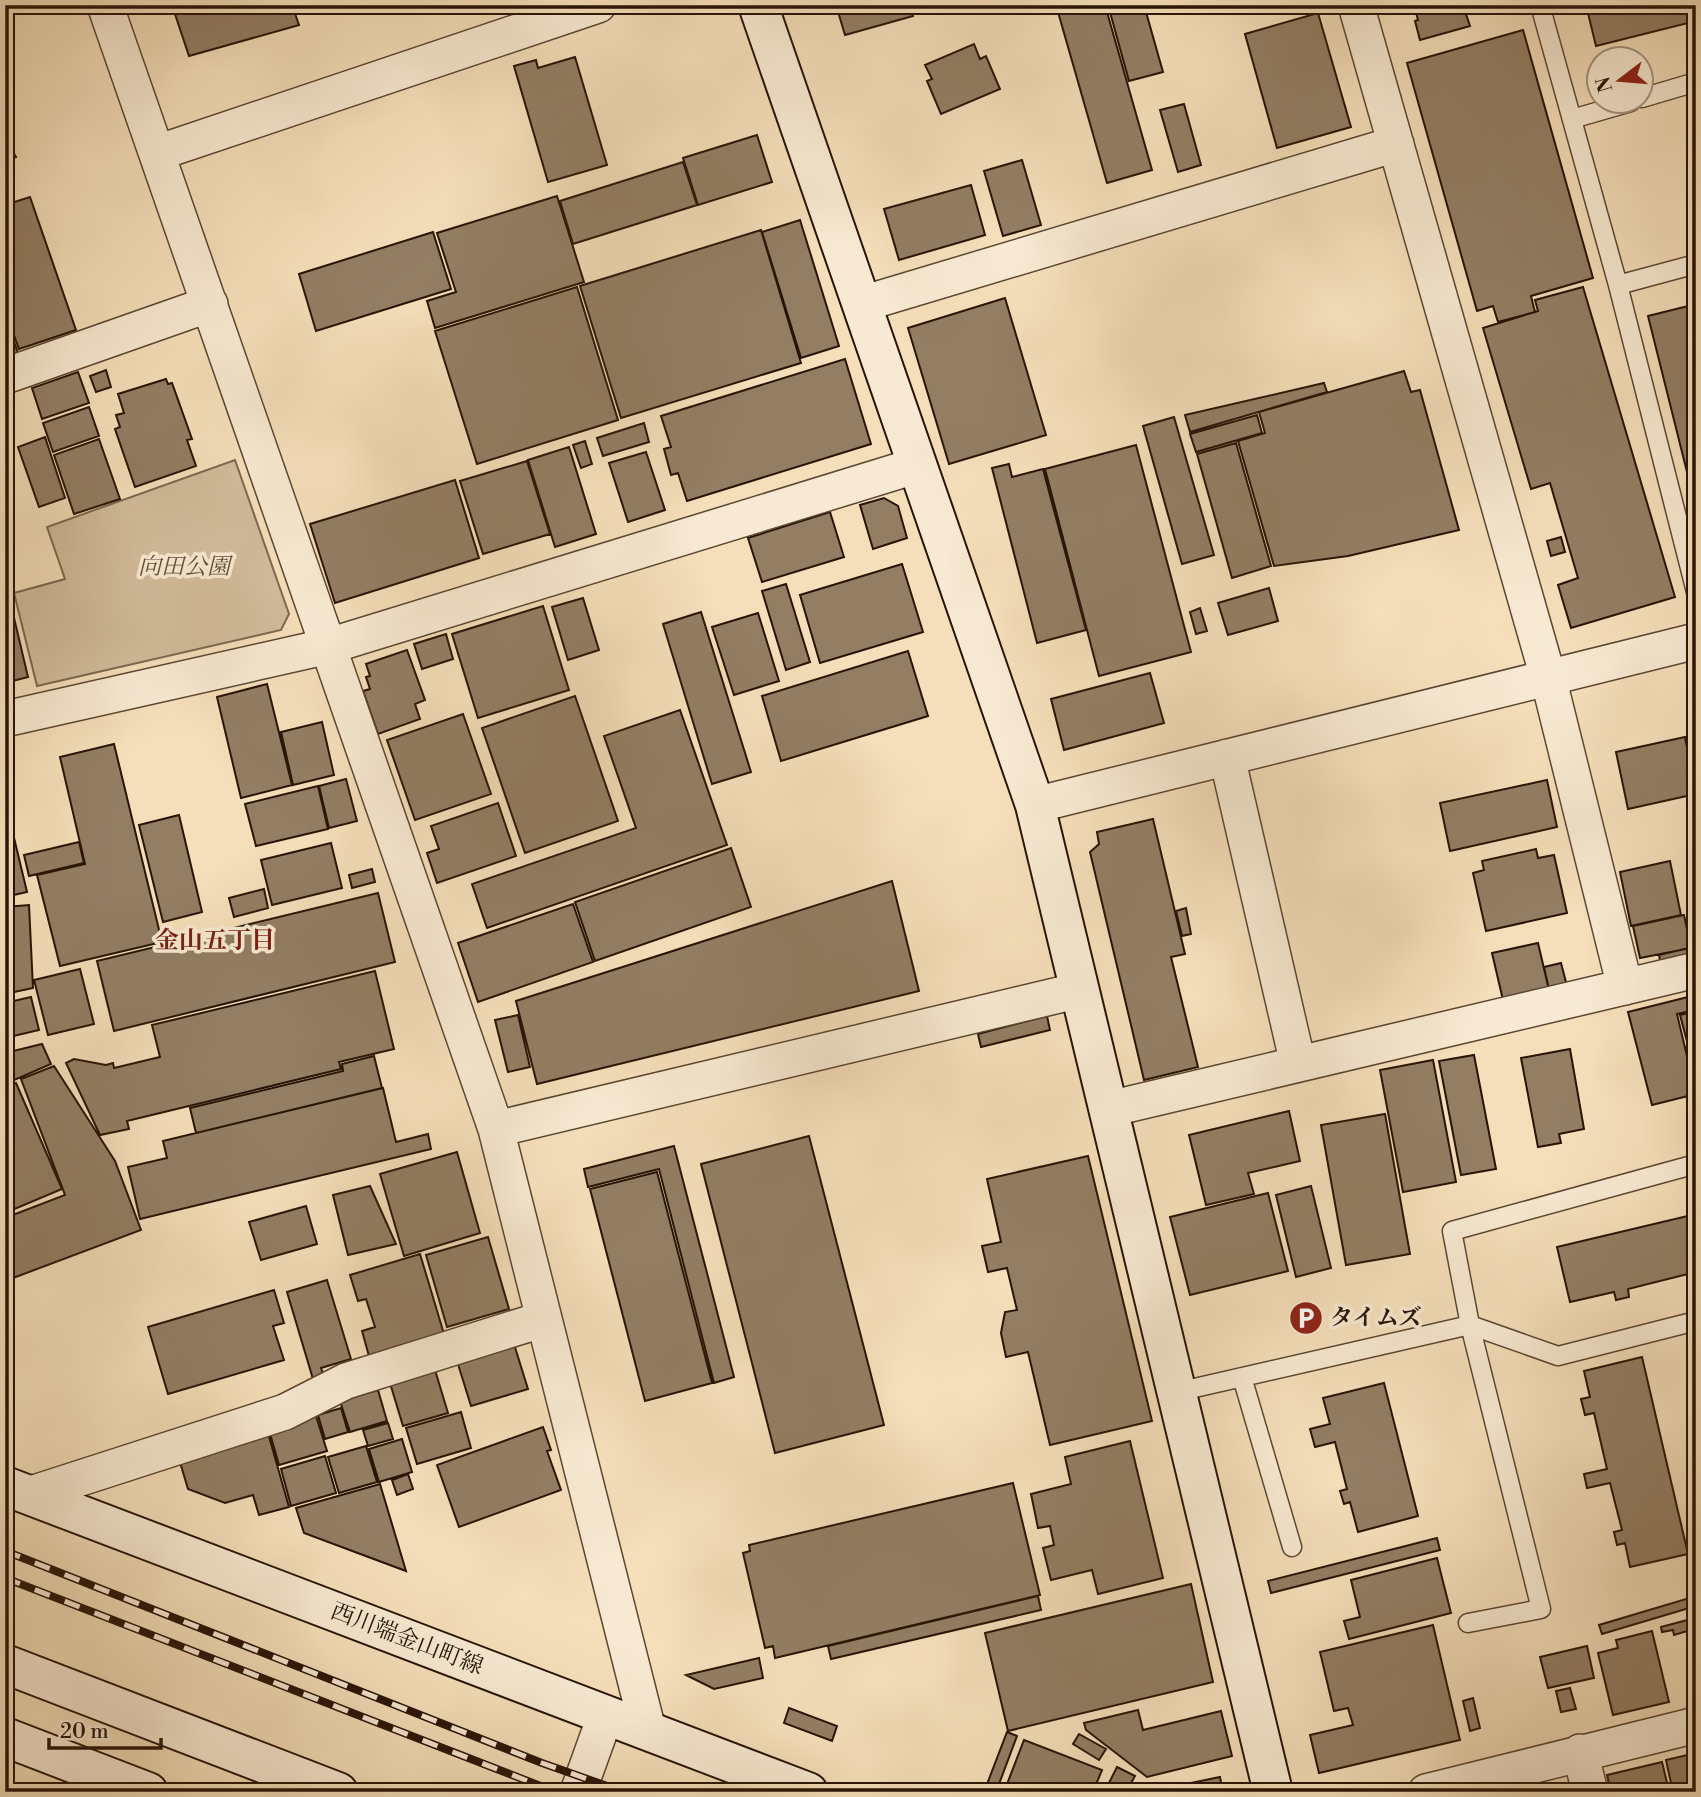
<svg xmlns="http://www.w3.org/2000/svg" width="1701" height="1797" viewBox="0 0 1701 1797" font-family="'Libre Bodoni','Noto Serif JP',serif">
<rect width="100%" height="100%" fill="#f5dfba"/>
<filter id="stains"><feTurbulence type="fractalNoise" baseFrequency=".00286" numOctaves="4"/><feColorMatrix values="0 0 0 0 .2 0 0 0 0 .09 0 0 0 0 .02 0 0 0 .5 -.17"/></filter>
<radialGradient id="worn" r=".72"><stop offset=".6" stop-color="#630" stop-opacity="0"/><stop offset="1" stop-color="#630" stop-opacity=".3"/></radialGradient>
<!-- green -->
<path fill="#d2bc9b" stroke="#7d6850" stroke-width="2" d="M235,460L289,614L281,630L37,686L14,593L65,579L47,527Z"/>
<!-- building -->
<path fill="#937e64" stroke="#281406" stroke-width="2" d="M172,5H292L299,25L189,56Z
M836,5H910L913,16L845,35Z
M1056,5H1105L1152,170L1107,183Z
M1108,5H1144L1163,72L1129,81Z
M1414,5H1496L1466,14L1470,26L1420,40L1415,21L1418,20Z
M1586,5H1696V21L1596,46Z
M1318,13L1351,127L1277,148L1245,34Z
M1523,30L1593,278L1531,296L1535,312L1498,322L1493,306L1477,311L1407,63Z
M974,44L980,59L986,56L1000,89L941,114L927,81L932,79L925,65Z
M575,57L607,165L548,182L514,66L536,60L538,68Z
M1184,104L1201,165L1178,172L1160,110Z
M757,135L772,182L698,205L683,158Z
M5,137L16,157L5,162Z
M1022,160L1041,225L1003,236L984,171Z
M683,162L697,205L573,244L560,201Z
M971,185L985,235L899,260L884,209Z
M557,196L584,282L435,328L427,301L456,292L437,233Z
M30,197L76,330L19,349L5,310V205Z
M800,220L839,346L801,358L762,232Z
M761,230L801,363L621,418L580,286Z
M433,232L451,289L316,331L299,274Z
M577,287L618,420L477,464L435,331Z
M1583,287L1675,597L1571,628L1558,585L1578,578L1550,483L1531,489L1483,328L1538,311L1535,300Z
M1005,298L1046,435L949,464L908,328Z
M1696,304V508L1648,316Z
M5,316L18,353L5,357Z
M845,359L871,444L687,501L678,473L671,475L664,449L671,447L661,416Z
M106,370L111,387L96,392L90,376Z
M1404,371L1411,392L1420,390L1459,530L1348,556L1274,566L1238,441L1265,433L1259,412Z
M78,372L89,403L42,419L32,388Z
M166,379L168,384L172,383L192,439L187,440L196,466L135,487L115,429L120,427L116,415L124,413L118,394Z
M1324,383L1327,392L1190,432L1185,415Z
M89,407L99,436L53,452L43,423Z
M1257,415L1262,433L1196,452L1190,434Z
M1174,417L1214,555L1182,564L1143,426Z
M644,423L649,442L603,456L597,438Z
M45,437L65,498L39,507L18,447Z
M99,439L120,499L74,514L54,455Z
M585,441L592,464L581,468L573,445Z
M1236,443L1271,566L1232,578L1197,454Z
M1136,445L1191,652L1099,676L1045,469Z
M569,447L596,534L555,547L528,460Z
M646,452L665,510L628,522L609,463Z
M527,461L550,534L483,554L460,481Z
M1009,464L1012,477L1043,469L1086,630L1037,643L992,468Z
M455,480L479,558L335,603L310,524Z
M884,498L898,506L907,538L873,549L860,505Z
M830,512L844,557L762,582L748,538Z
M1561,537L1565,552L1551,556L1547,541Z
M902,564L923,632L820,663L800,595Z
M786,584L810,662L786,670L762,591Z
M7,588L28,677L5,683V589Z
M1269,588L1278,621L1228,635L1218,603Z
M583,598L599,650L568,660L552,607Z
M543,606L569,690L478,718L452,634Z
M1200,608L1207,631L1196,634L1190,612Z
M701,612L751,772L712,784L663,624Z
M758,613L779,681L734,695L712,627Z
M446,634L453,659L422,669L414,644Z
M407,650L425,700L415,704L420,719L378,734L363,691L370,689L366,677L370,676L366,664Z
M908,651L928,716L781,761L762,696Z
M1696,669V706L1687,671Z
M1150,673L1164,723L1064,750L1051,699Z
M267,684L292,785L241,798L217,697Z
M575,696L618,821L525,853L482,728Z
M680,710L727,845L487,928L472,884L636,828L604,736Z
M463,714L491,794L415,820L387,740Z
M322,722L334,775L293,785L281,732Z
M1685,737L1696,794L1628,809L1616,752Z
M114,744L162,942L60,966L37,875L85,864L60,757Z
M346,779L357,821L329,828L319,786Z
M1547,780L1557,827L1450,851L1440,803Z
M318,786L328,829L256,846L245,804Z
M5,800L27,892L5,897Z
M498,803L516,856L437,883L427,853L439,849L431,826Z
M179,815L202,912L163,922L139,825Z
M1153,819L1185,954L1171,957L1198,1067L1144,1080L1090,852L1099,844L1097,832Z
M79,842L84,863L29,876L24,855Z
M331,843L342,888L272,905L261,860Z
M731,848L751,907L595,961L575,902Z
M1536,849L1538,858L1554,855L1567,913L1486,931L1473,873L1484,870L1482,861Z
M1670,861L1681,915L1631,926L1620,872Z
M372,869L375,882L352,888L349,875Z
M892,881L919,991L537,1084L516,1001Z
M264,889L268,908L234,917L229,898Z
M378,893L395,962L114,1031L97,961Z
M573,904L593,962L478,1002L458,943Z
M29,905L33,988L5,994V907Z
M1186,908L1191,934L1182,936L1176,911Z
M1684,915L1691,948L1640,958L1633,926Z
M1538,943L1549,990L1503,1000L1492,953Z
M1693,947L1696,957L1661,965L1659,955Z
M1561,963L1567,986L1549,990L1544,967Z
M80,969L94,1024L48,1035L34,980Z
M375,971L394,1049L339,1062L341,1069L127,1121L129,1129L100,1135L66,1063L74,1059L106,1065L113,1063L114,1068L160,1057L152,1025Z
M1692,996L1695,1010L1677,1014L1696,1094L1652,1105L1628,1012Z
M31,997L39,1030L5,1038V1003Z
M1696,1011V1076L1680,1015Z
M518,1015L530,1067L508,1072L495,1020Z
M1047,1016L1050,1030L981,1047L978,1034Z
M42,1044L51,1064L5,1084V1053Z
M1570,1049L1584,1129L1559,1134L1561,1143L1538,1147L1521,1058Z
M1474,1055L1496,1169L1461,1175L1439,1061Z
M374,1056L382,1088L196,1133L190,1108L343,1071L342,1064Z
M1433,1060L1456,1182L1403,1192L1380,1070Z
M54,1066L115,1161L141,1230L5,1281V1218L65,1195L21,1079Z
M16,1083L62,1189L5,1213V1088Z
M383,1088L396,1142L428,1134L431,1149L140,1219L128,1167L167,1158L163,1141Z
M1289,1111L1300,1161L1248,1173L1254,1194L1206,1205L1189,1135Z
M1385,1114L1410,1254L1346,1265L1321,1125Z
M809,1136L884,1425L775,1453L701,1164Z
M674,1146L734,1377L714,1383L659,1169L588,1187L584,1169Z
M457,1152L480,1233L404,1256L380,1174Z
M1088,1156L1152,1421L1050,1445L1028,1352L1006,1357L1001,1333L1005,1312L1017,1310L1007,1268L988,1272L982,1246L1001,1242L987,1179Z
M657,1172L712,1383L645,1401L590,1189Z
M370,1186L396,1244L348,1255L333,1195Z
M1311,1186L1331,1268L1296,1277L1276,1195Z
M1268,1193L1288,1271L1190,1295L1170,1217Z
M306,1206L317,1244L261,1260L249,1222Z
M1696,1214V1272L1628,1289L1629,1297L1616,1300L1614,1292L1570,1302L1557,1247Z
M488,1237L509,1309L447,1327L426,1255Z
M420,1254L444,1334L369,1356L362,1331L375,1327L366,1299L358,1301L350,1275Z
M327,1280L351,1359L321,1368L324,1376L313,1379L287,1292Z
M274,1290L284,1323L273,1326L284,1360L168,1394L148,1327Z
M514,1344L528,1389L471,1406L457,1361Z
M1642,1357L1688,1554L1630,1567L1625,1543L1617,1545L1614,1532L1622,1530L1610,1483L1587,1488L1584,1474L1607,1469L1594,1413L1585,1415L1581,1399L1590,1397L1584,1371Z
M435,1370L448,1413L403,1426L390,1383Z
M1384,1383L1418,1516L1358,1532L1350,1502L1344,1504L1340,1491L1347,1489L1335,1442L1315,1447L1310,1429L1330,1424L1323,1398Z
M378,1390L387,1421L350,1432L340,1401Z
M341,1408L348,1432L325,1439L318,1415Z
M461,1412L471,1448L417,1464L406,1428Z
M316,1416L327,1451L279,1465L269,1430Z
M388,1423L393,1439L368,1446L363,1430Z
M543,1427L551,1450L547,1451L561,1490L459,1527L437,1465Z
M268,1433L289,1507L259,1515L253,1495L225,1503L188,1489L179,1459Z
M402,1439L412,1472L379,1482L369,1449Z
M1130,1441L1163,1578L1098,1594L1092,1570L1051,1580L1043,1548L1054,1545L1050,1526L1038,1528L1031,1494L1071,1484L1065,1457Z
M366,1446L377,1482L339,1493L328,1457Z
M325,1456L336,1493L291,1506L281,1469Z
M408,1474L413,1489L397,1495L392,1480Z
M1013,1483L1040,1595L775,1658L773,1646L765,1648L743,1553L750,1551L749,1545Z
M380,1484L406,1571L304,1533L296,1508Z
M1437,1538L1440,1550L1271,1593L1268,1581Z
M1437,1558L1451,1613L1349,1639L1344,1621L1360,1617L1351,1580Z
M1191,1584L1213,1682L1008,1731L985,1633Z
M1038,1596L1041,1610L831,1659L828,1646Z
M1696,1596V1606L1602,1634L1599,1625Z
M1691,1619L1694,1629L1674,1635L1673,1630L1662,1632L1661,1627Z
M1433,1625L1460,1740L1319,1773L1310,1735L1353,1725L1348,1708L1334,1711L1320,1652Z
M1652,1631L1669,1702L1613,1715L1598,1653L1618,1648L1616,1640Z
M1587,1646L1594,1678L1548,1688L1540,1657Z
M759,1658L763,1678L714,1689L686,1675Z
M1570,1688L1576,1709L1561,1712L1556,1691Z
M1473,1698L1480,1728L1470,1731L1463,1701Z
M789,1708L837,1726L832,1741L784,1723Z
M1138,1710L1143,1730L1221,1711L1232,1756L1147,1777L1086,1730L1084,1723Z
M1007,1732L1017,1736L996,1792H984Z
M1079,1734L1106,1749L1099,1760L1073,1744Z
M1024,1740L1102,1770L1093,1792H1004Z
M1696,1753V1792H1673L1666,1760Z
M1662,1762L1669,1791L1611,1792L1607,1775Z
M1117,1767L1135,1776L1126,1792H1107L1105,1791Z
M1220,1777L1223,1792H1147Z"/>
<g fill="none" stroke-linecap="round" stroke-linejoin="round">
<!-- lane casing -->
<g stroke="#5b4733" stroke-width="21">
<path id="lane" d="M1540,5L1618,285L1696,592
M1642,98L1696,82
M1572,119L1631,102
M1618,285L1696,264
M1242,1377L1292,1547
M1177,1392L1470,1325L1558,1356L1696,1321
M1468,1623L1541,1609L1470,1325L1452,1231L1696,1164"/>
</g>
<!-- street casing -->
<g stroke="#5b4733" stroke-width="38">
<path id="street" d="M105,5L496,1129L648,1730
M1356,5L1548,677L1625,987
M157,153L598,5
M862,304L1396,144
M5,376L210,304
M5,719L329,646L918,465
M1227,757L1298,1064
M1035,805L1696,641
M1109,1109L1696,970
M496,1129L1080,990
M28,1495L285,1412L346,1381L544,1319
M1580,1752L1590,1792
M578,1792L606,1714
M1426,1792L1696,1725"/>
</g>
<!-- secondary casing -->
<g stroke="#281406" stroke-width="42">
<path id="secondary" d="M758,5L1035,805L1273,1792
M5,1486L808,1792
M5,1664L338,1792
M5,1737L148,1792"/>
</g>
<!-- lane -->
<use href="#lane" stroke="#f8ead2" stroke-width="18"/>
<!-- street -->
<use href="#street" stroke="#f8ead2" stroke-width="35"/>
<!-- secondary -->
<use href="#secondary" stroke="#f8ead2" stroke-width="38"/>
<!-- rail casing -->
<g stroke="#281406" stroke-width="8">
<path id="rail" d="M5,1551L542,1763L624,1792
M5,1578L556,1792"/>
</g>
<!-- rail -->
<use href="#rail" stroke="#f8ead2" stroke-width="5" stroke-dasharray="16" stroke-linecap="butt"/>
</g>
<!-- icons -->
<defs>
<g id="parking-disc" transform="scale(1.75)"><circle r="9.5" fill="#8f2418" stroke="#f8ead2"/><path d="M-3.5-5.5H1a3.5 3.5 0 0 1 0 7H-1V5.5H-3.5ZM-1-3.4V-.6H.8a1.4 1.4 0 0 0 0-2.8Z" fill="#fff"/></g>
</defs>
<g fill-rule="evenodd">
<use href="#parking-disc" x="1306" y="1318"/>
</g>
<g text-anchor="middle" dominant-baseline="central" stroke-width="7" stroke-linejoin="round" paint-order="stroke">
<!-- park labels -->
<g font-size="23" font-style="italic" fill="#644f3a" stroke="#f8ead2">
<text x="184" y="567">向田公園</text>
</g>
<!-- poi labels -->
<g font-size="23" font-weight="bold" fill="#281406" stroke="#f8ead2" text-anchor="start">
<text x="1330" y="1318">タイムズ</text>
</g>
<!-- street labels -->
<g font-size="23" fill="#281406" stroke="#f8ead2">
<text transform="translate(407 1639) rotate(21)">西川端金山町線</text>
</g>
<!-- neighbourhood labels -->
<g font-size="24" font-weight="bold" fill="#7a1f14" stroke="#f8ead2">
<text x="215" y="941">金山五丁目</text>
</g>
</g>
<!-- margin -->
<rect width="1701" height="1797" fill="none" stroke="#f5dfba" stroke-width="28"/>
<rect x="7" y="7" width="1687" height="1783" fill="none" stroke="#281406" stroke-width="3.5"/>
<rect x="14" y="14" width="1673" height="1769" fill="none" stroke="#281406" stroke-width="2"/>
<!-- north arrow -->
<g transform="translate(1620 80) rotate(254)"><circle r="33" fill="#f8ead2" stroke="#a59480" stroke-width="2"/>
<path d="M0-5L12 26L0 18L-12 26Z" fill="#8f2418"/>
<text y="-10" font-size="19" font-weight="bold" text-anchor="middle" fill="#281406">N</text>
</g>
<!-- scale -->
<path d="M49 1738v10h112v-10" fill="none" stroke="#281406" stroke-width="3.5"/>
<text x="60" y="1738" font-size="21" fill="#281406" stroke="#f8ead2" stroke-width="5" paint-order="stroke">20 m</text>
<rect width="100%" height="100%" filter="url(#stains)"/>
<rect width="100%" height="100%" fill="url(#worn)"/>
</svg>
